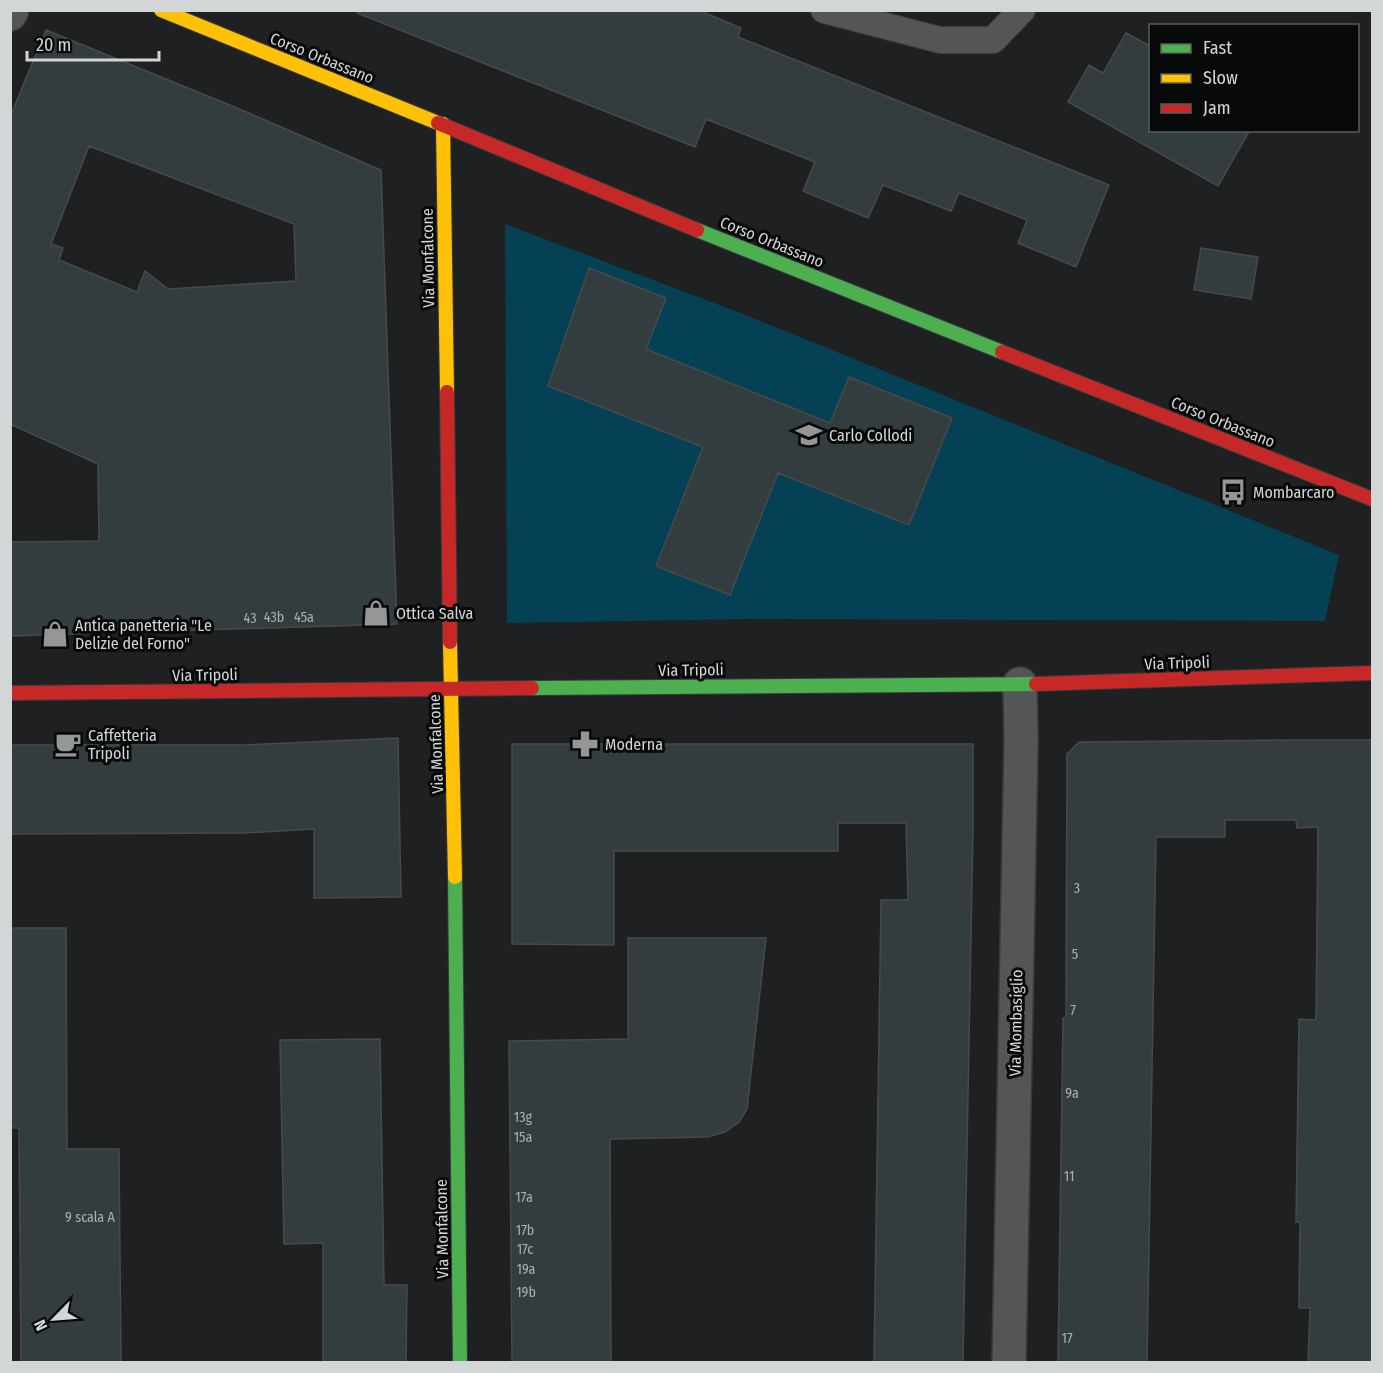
<svg xmlns="http://www.w3.org/2000/svg" width="1383" height="1373" viewBox="0 0 1383 1373" font-family="'Fira Sans Condensed',sans-serif">
<rect width="100%" height="100%" fill="#1e2021"/>
<!-- green -->
<path fill="#044154" fill-rule="evenodd" d="M505,224L738,312L1339,555L1325,621L754,619L507,623ZM646,349L830,423L951,418L909,525L778,473L730,595L656,566L703,447L548,385Z"/>
<!-- building -->
<path fill="#333d3f" stroke="#484a4a" stroke-width="1.5" fill-rule="evenodd" d="M357,10H698L741,28L738,37L1109,185L1076,267L1018,243L1027,220L959,193L951,211L883,185L868,218L803,191L815,162L706,119L695,147L357,13Z
M46,30L237,108L381,170L397,624L10,636V542L99,541L98,464L10,424V117ZM89,146L294,224L296,281L168,289L145,271L137,292L59,260L63,248L51,244Z
M1126,33L1150,46V130H1250L1218,186L1068,102L1089,65L1103,73Z
M1201,248L1258,257L1251,299L1194,290Z
M589,268L666,298L646,349L830,423L849,377L952,418L909,525L778,473L730,595L656,566L703,447L548,386Z
M398,738L401,897L314,898V829L245,833L10,834V745H244Z
M1296,740H1372V1362H1308L1310,1308H1299L1300,1222H1296L1299,1019L1316,1020L1318,827L1297,828L1296,820H1225V837H1156L1147,1362H1058L1063,1018H1066L1067,754L1079,742Z
M512,744H973V829L963,1362H874L881,900H908L906,823H838V851H614V945L512,944Z
M10,928H66L67,1149H119L121,1362H21L19,1128H10Z
M628,938H766L747,1109L739,1122L725,1132L707,1137L610,1139L611,1362H512L509,1041L628,1039Z
M380,1039L384,1285H407L406,1362H323V1243L284,1244L280,1040Z"/>
<g fill="none" stroke-linecap="round" stroke-linejoin="round">
<!-- lane casing -->
<g stroke="#393a3b" stroke-width="28">
<path id="lane" d="M824,10L940,40H993L1022,10"/>
</g>
<!-- street casing -->
<g stroke="#393a3b" stroke-width="36">
<path id="street" d="M10,14L12,10
M1009,1362L1021,742L1020,684"/>
</g>
<!-- fast casing -->
<g stroke="#393a3b" stroke-width="16">
<path id="fast" d="M697,230L1002,352
M532,688L1036,684
M455,877L460,1362"/>
</g>
<!-- slow casing -->
<g stroke="#393a3b" stroke-width="16">
<path id="slow" d="M161,10L438,123
M443,124L447,392
M450,642L455,877"/>
</g>
<!-- jam casing -->
<g stroke="#393a3b" stroke-width="16">
<path id="jam" d="M438,123L697,230
M1002,352L1372,499
M447,392L450,642
M1036,684L1372,673
M10,693L532,688"/>
</g>
<!-- lane -->
<use href="#lane" stroke="#545555" stroke-width="26"/>
<!-- street -->
<use href="#street" stroke="#545555" stroke-width="33"/>
<!-- fast -->
<use href="#fast" stroke="#4caf50" stroke-width="14"/>
<!-- slow -->
<use href="#slow" stroke="#ffc107" stroke-width="14"/>
<!-- jam -->
<use href="#jam" stroke="#c62828" stroke-width="14"/>
</g>
<!-- icons -->
<defs>
<g id="school-bare" transform="scale(2.07)"><path d="M0-5L7-2L0 1L-7-2ZM-4 1L0 2.5L4 1V4Q0 6-4 4Z" fill="#949697" stroke="#080a0a" stroke-width="2.5" paint-order="stroke"/></g>
<g id="bus-bare" transform="scale(2.07)"><path d="M-5-6H5V4H4V6H2V4H-2V6H-4V4H-5ZM-3.5-4V0h7V-4ZM-3.5 1.2v1.5H-2V1.2ZM2 1.2v1.5H3.5V1.2Z" fill="#949697" stroke="#080a0a" stroke-width="2.5" paint-order="stroke"/></g>
<g id="shop-bare" transform="scale(2.07)"><path d="M-5-2.5h2.3a2.7 3.5 0 0 1 5.4 0H5L5.5 6h-11ZM-1.5-2.5h3a1.5 2.3 0 0 0-3 0Z" fill="#949697" stroke="#080a0a" stroke-width="2.5" paint-order="stroke"/></g>
<g id="cafe-bare" transform="scale(2.07)"><path d="M-5.5-4.5H6V0H3Q3 3.5 0 3.5H-2.5Q-5.5 3.5-5.5 0ZM3-3.2v2h1.7v-2ZM-6 4.5H4V6H-6Z" fill="#949697" stroke="#080a0a" stroke-width="2.5" paint-order="stroke"/></g>
<g id="pharmacy-bare" transform="scale(2.07)"><path d="M-2-6h4v4h4v4h-4v4h-4v-4h-4v-4h4Z" fill="#949697" stroke="#080a0a" stroke-width="2.5" paint-order="stroke"/></g>
</defs>
<g fill-rule="evenodd">
<use href="#school-bare" x="809" y="435"/>
<use href="#bus-bare" x="1233" y="492"/>
<use href="#shop-bare" x="376" y="613"/>
<use href="#shop-bare" x="55" y="634"/>
<use href="#cafe-bare" x="68" y="744"/>
<use href="#pharmacy-bare" x="585" y="744"/>
</g>
<g text-anchor="middle" dominant-baseline="central" stroke-width="6" stroke-linejoin="round" paint-order="stroke">
<!-- number labels -->
<g font-size="14" fill="#abb0b1">
<text x="274" y="617">43b</text>
<text x="304" y="617">45a</text>
<text x="250" y="618">43</text>
<text x="1077" y="888">3</text>
<text x="1075" y="954">5</text>
<text x="1073" y="1010">7</text>
<text x="1072" y="1093">9a</text>
<text x="523" y="1117">13g</text>
<text x="523" y="1137">15a</text>
<text x="1069" y="1176">11</text>
<text x="524" y="1197">17a</text>
<text x="90" y="1217">9 scala A</text>
<text x="525" y="1230">17b</text>
<text x="525" y="1249">17c</text>
<text x="526" y="1269">19a</text>
<text x="526" y="1292">19b</text>
<text x="1067" y="1338">17</text>
</g>
<!-- street labels -->
<g font-size="16" fill="#d3d6d7" stroke="#080a0a">
<text transform="translate(322 58) rotate(22)">Corso Orbassano</text>
<text transform="translate(772 242) rotate(22)">Corso Orbassano</text>
<text transform="translate(428 258) rotate(-91)">Via Monfalcone</text>
<text transform="translate(1223 422) rotate(22)">Corso Orbassano</text>
<text transform="translate(1177 663) rotate(-2)">Via Tripoli</text>
<text transform="translate(691 670) rotate(-1)">Via Tripoli</text>
<text transform="translate(205 675) rotate(-1)">Via Tripoli</text>
<text transform="translate(436 744) rotate(-92)">Via Monfalcone</text>
<text transform="translate(1016 1023) rotate(-89)">Via Mombasiglio</text>
<text transform="translate(442 1229) rotate(-91)">Via Monfalcone</text>
</g>
<!-- poi labels -->
<g font-size="16" fill="#d3d6d7" stroke="#080a0a" text-anchor="start">
<text x="829" y="435">Carlo Collodi</text>
<text x="1253" y="492">Mombarcaro</text>
<text x="396" y="613">Ottica Salva</text>
<text x="75" y="625">Antica panetteria "Le<tspan x="75" dy="18">Delizie del Forno"</tspan></text>
<text x="88" y="735">Caffetteria<tspan x="88" dy="18">Tripoli</tspan></text>
<text x="605" y="744">Moderna</text>
</g>
</g>
<!-- border -->
<rect width="1383" height="1373" fill="none" stroke="#d3d6d7" stroke-width="24"/>
<!-- legend -->
<rect x="1149" y="24" width="210" height="108" fill="#080a0a" stroke="#595c5c" stroke-width="1.5"/>
<rect x="1161" y="44" width="30" height="9" fill="#4caf50" stroke="#595c5c" stroke-width="1.5"/>
<text x="1203" y="54" font-size="18" fill="#d3d6d7">Fast</text>
<rect x="1161" y="74" width="30" height="9" fill="#ffc107" stroke="#595c5c" stroke-width="1.5"/>
<text x="1203" y="84" font-size="18" fill="#d3d6d7">Slow</text>
<rect x="1161" y="104" width="30" height="9" fill="#c62828" stroke="#595c5c" stroke-width="1.5"/>
<text x="1203" y="114" font-size="18" fill="#d3d6d7">Jam</text>
<!-- north arrow -->
<g transform="translate(54 1319) rotate(245)" stroke="#080a0a" stroke-width="4.5" paint-order="stroke">
<path d="M0-4.5L10 22L0 15L-10 22Z" fill="#d3d6d7"/>
<text y="-9" font-size="16" font-weight="bold" text-anchor="middle" fill="#d3d6d7">N</text>
</g>
<!-- scale -->
<path d="M27 51v9h132v-9" fill="none" stroke="#d3d6d7" stroke-width="3"/>
<text x="36" y="51" font-size="18" fill="#d3d6d7" stroke="#080a0a" stroke-width="4.5" paint-order="stroke">20 m</text>
</svg>
